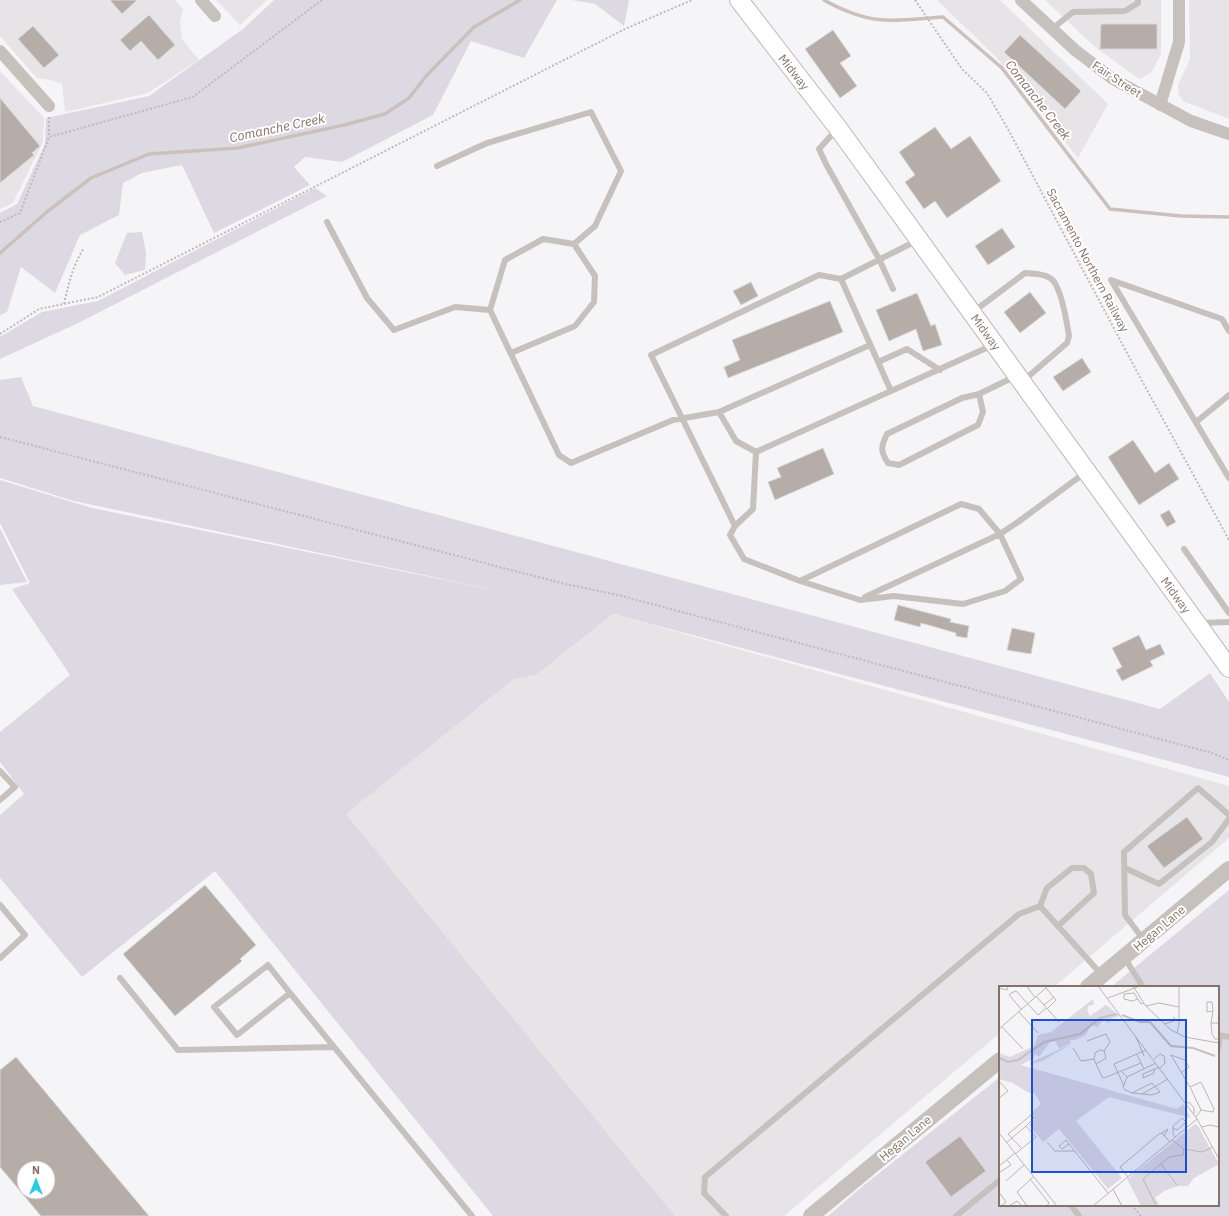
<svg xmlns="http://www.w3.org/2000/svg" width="1229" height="1216" viewBox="0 0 1229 1216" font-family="'IBM Plex Sans',sans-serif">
<rect width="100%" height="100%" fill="#f5f5f8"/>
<!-- built -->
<path fill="#e6e4e6" d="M0,0H175L183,9L180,21L182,39L199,60L148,93L65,112L62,84L51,80L37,78L0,36Z
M216,0H267L240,25Z
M937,0H1000L1108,104L1078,158L996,57Z
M1045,0H1161V54L1151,73L1139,79L1095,47Z
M1189,0H1229V119L1183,101L1179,95L1178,85L1190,59Z
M0,71L44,118L43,142L13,203L0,209Z
M613,614L1229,786V838L1054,987H1000V1033L784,1216H675L346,814L514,679L536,675Z"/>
<!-- green -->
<path fill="#ddd9e2" d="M274,0H557L524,58L471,41L433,115L342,162L305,157L294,167L310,185L214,233L182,165L142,173L123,183L119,215L80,235L55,293L21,267L7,312L0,315V213L17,204L45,144L46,118L149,96L243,29Z
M572,0H629L624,26L595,4Z
M315,188L327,196L76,324L0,359V337L42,312L98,301Z
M142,232L146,253L145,270L125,275L115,263L127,233Z
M21,377L33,406L1160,709L1210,673L1229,702V777L613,614L536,675L514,679L346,814L675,1216H493L215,871L82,977L0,878V815L24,794L0,762V732L70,675L12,589L30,583L0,523V480L92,508L523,596L74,501L0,478V380Z
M0,528L27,582L0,585Z
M1229,890V1216H828L863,1186L1000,1077V1205H1218V987H1111Z"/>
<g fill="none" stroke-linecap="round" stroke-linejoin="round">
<!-- stream -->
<path stroke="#ccc0bd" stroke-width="3.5" d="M824,0C839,9 866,20 885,20C904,21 924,18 943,17L1002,68L1110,209L1181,216L1229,217
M0,253L48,211L91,178L149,154L238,148L344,125L385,114L409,98L427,75L474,27L520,0"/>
</g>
<!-- building -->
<path fill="#b6aca8" stroke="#d7d7d9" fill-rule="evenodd" d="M110,0H137L122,14Z
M149,15L175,45L158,60L141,41L130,51L120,40Z
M1101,24H1157V49H1100Z
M33,26L59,55L44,68L18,39Z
M833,30L851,56L840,63L857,86L840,98L805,49Z
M1020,35L1081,91L1065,109L1004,52Z
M0,98L40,146L32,153L34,155L0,183Z
M935,127L951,149L970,136L1001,181L947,218L935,201L924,209L905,182L915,175L899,152Z
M1002,228L1015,247L988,265L975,246Z
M751,282L758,296L741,305L733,291Z
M1030,292L1046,313L1020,333L1004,312Z
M917,293L931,326L935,324L942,345L923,351L916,329L889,341L876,310Z
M830,301L843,332L728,378L724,367L740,360L732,340Z
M1082,358L1091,372L1063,391L1053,377Z
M1133,440L1155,473L1169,463L1179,479L1139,505L1108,457Z
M823,448L834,474L775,500L768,482L781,477L777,468Z
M1169,510L1176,522L1167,527L1160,515Z
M898,605L951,619L950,622L969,626L967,638L956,636V633L921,623L920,627L894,620Z
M1012,628L1035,633L1031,654L1007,650Z
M1139,635L1146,650L1160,644L1165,654L1150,661L1153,666L1122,681L1116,670L1122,667L1112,648Z
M1187,817L1203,839L1164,868L1147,846Z
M205,885L256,945L240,959L242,961L175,1016L123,954Z
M16,1057L149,1216H41L0,1167V1070ZM24,1168H48V1192H24Z
M960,1136L986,1171L951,1197L925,1162Z"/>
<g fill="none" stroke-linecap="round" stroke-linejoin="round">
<!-- secondary casing -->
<g stroke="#bdb7b3" stroke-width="20">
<path id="secondary" d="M739,0L838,128L1229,668"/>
</g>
<!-- path -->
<path stroke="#bfbbb9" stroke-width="2" stroke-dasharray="2 2" stroke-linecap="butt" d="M915,0L962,69L987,93L1009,131L1135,368L1229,540
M49,117V137
M0,222L20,213L49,137L193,97L322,0
M64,304C69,283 72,267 84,248
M0,334L39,309L98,297L627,28L692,0
M0,437L565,584L618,595L1212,753L1229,760
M1132,1205L1141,1216"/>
<!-- service -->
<path stroke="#c7c1be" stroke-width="6" d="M1052,29L1073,12L1125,11L1138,3V0
M836,130L819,149L826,164L879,259L893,289
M437,166L487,143L591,112L621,171L595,226L574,244
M327,222L367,298L394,330L455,307L490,310
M841,279L891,391
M973,312L1025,273C1034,274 1042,273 1050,278C1061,284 1067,323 1069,336L1067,343L1023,381
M1229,331L1222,319L1111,280L1229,478
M511,353L575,326L594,302L595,276L574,244L543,239L505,260L490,310L559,455L571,463L673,420L719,412L870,345
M878,362L907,349L940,370
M979,394L983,412L978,425L899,465L888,463C880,451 881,446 887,434L962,398L979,394L1016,376
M719,412L736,441L756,452
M1196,422L1229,395
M756,452L753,509L735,526L730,535L744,559L800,581L961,504L979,509L1000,534L1021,579L1005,591L963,604L894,596L860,600L800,581
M756,452L993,345
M735,526L651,355L819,275L841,279L918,240
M1184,549L1229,613
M865,597L1000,534L1018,522L1086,472
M1201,623L1229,622
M0,771L15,787L0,800
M1125,868L1159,884L1212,842L1229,819
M0,905L25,935L0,958
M1040,906L1047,888L1072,868H1084L1091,874L1094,893L1058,926
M1143,939L1125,915L1124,852L1198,788L1229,815
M1124,957L1143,987
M268,965L290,993L237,1035L214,1007Z
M120,978L178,1050L334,1047
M290,993L472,1216
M1218,1035L1229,1037
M1218,1049L1220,1036
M1071,1205L1079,1216
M726,1216L704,1193L705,1177L1019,914L1040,906L1101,974
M956,1216L1000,1180"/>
<!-- minor -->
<path stroke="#c7c1be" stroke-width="12" d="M201,0L215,16
M1021,0L1075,50L1113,79L1191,121L1229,134
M0,51L49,106
M1160,105L1179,42V0"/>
<!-- tertiary -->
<path stroke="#c7c1be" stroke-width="16" d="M1088,987L1229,869
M811,1216L1000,1060"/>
<!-- secondary -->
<use href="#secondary" stroke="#fff" stroke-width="18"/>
</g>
<g text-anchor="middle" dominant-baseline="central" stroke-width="4" stroke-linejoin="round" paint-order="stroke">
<!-- street labels -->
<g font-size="12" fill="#867267" stroke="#fff">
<text transform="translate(794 72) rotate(52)">Midway</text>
<text transform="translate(1117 79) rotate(33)">Fair Street</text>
<text transform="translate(1088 260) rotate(62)">Sacramento Northern Railway</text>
<text transform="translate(986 332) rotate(54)">Midway</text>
<text transform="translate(1176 595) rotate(54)">Midway</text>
<text transform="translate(1159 928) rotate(-40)">Hegan Lane</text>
<text transform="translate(905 1138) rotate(-40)">Hegan Lane</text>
</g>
<!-- water labels -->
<g font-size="13" font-style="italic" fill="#896e68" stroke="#fff">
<text transform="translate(1038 100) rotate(52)">Comanche Creek</text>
<text transform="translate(277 128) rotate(-12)">Comanche Creek</text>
</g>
</g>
<!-- overview -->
<g transform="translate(999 986)">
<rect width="220" height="220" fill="#f5f5f8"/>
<path d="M94,13L95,19H90L88,24L91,30L107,19L121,30L112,33L111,37L103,34L99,41L92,39L87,49L76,54H71L72,57L60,63L56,55L51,56L40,71L36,68L34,73L22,79L178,123L184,118L192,132L110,111L77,135L123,192L109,203L60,143L44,156L30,139L36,133L32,127L42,118L35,107H30L14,97L0,93V67L11,71L35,60L39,49L52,46ZM73,58L43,75L29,79L39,73ZM196,138L199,140L220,178L195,192L189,200H179L165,205L156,212L160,218L142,220L128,193Z" fill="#ddd9e2"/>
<path fill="none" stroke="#ccc0bd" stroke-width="2" d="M123,29L141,36H151L172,60L194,62L216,70M0,72L9,76L19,74L45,56L81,48L101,32L118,28"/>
<path fill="none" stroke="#bfb5b1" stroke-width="1" d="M28,0L36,12M99,0L198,133L220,173M134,0L146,19L172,44L186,51L220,57M0,2L8,4L9,0M47,2L57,14L48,23M125,8L135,7L142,18L145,17M125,8V13L133,15L139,13M37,10L60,36M109,12L141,0M45,19L55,11M147,20L160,17L180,21M23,24L10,9L12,7L17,5L39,29L47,22M20,26L39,47M212,37L214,25L208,26V16H213L214,25M220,37H212L213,48L216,53H220M165,38L175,35V31M3,41L24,63M0,43L49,0M178,47L180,39V0M137,51L145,70M88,55L107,48L111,56L105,65M220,58V78M74,62L82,75L95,73M138,69L145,83M155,73L161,68L165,70L166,77L161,82M97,78L107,72L105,65L101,64L96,67L95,73L97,78L103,91L105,92L142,77M155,83V87L144,92V88L160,81M123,86L128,91L124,101L126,104L133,107L153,97L161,106L153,109L133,107M182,87L190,81L186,74L172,69L191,101M128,91L157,77M0,95L9,105L0,112M125,100L115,78L147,64M143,108L169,93M187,118L190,116L195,122V128M197,131L202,124L214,126L215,123L202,96L191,101L202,124M203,141L211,139L220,141M174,142L178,144L187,136L183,132L174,140V148L176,151M0,147L58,220M163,147L169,143L165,150M67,154L70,158L63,163L60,160ZM173,154L185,163L203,166L214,161M48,156L56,165H75M7,157L27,140L37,151L16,168M70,158L109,207M23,163L9,148L32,129L35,132L27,140M162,178L178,199M0,180L16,167M0,185L1,186L12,179L8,174M129,191L121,181L160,148L163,147L171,156M31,193L50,217L48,220M7,195L25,179M114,203L123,220M0,206L7,216L2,220M157,219L144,193L170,171L184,169L185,163M10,220L18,215L23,220M28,220L18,206L34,191M94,220L198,133"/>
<path fill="#1d4ed8" fill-opacity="0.15" stroke="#1d4ed8" stroke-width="2" d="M33,34H187V186H33Z"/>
<rect width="220" height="220" fill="none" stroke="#867267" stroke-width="2"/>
</g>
<!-- north arrow -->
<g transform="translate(36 1180)"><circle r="19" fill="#ffffff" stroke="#cfc7c2"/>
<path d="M0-3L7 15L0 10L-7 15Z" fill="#29cae4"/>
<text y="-6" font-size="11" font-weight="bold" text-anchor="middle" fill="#867267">N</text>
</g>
</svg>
